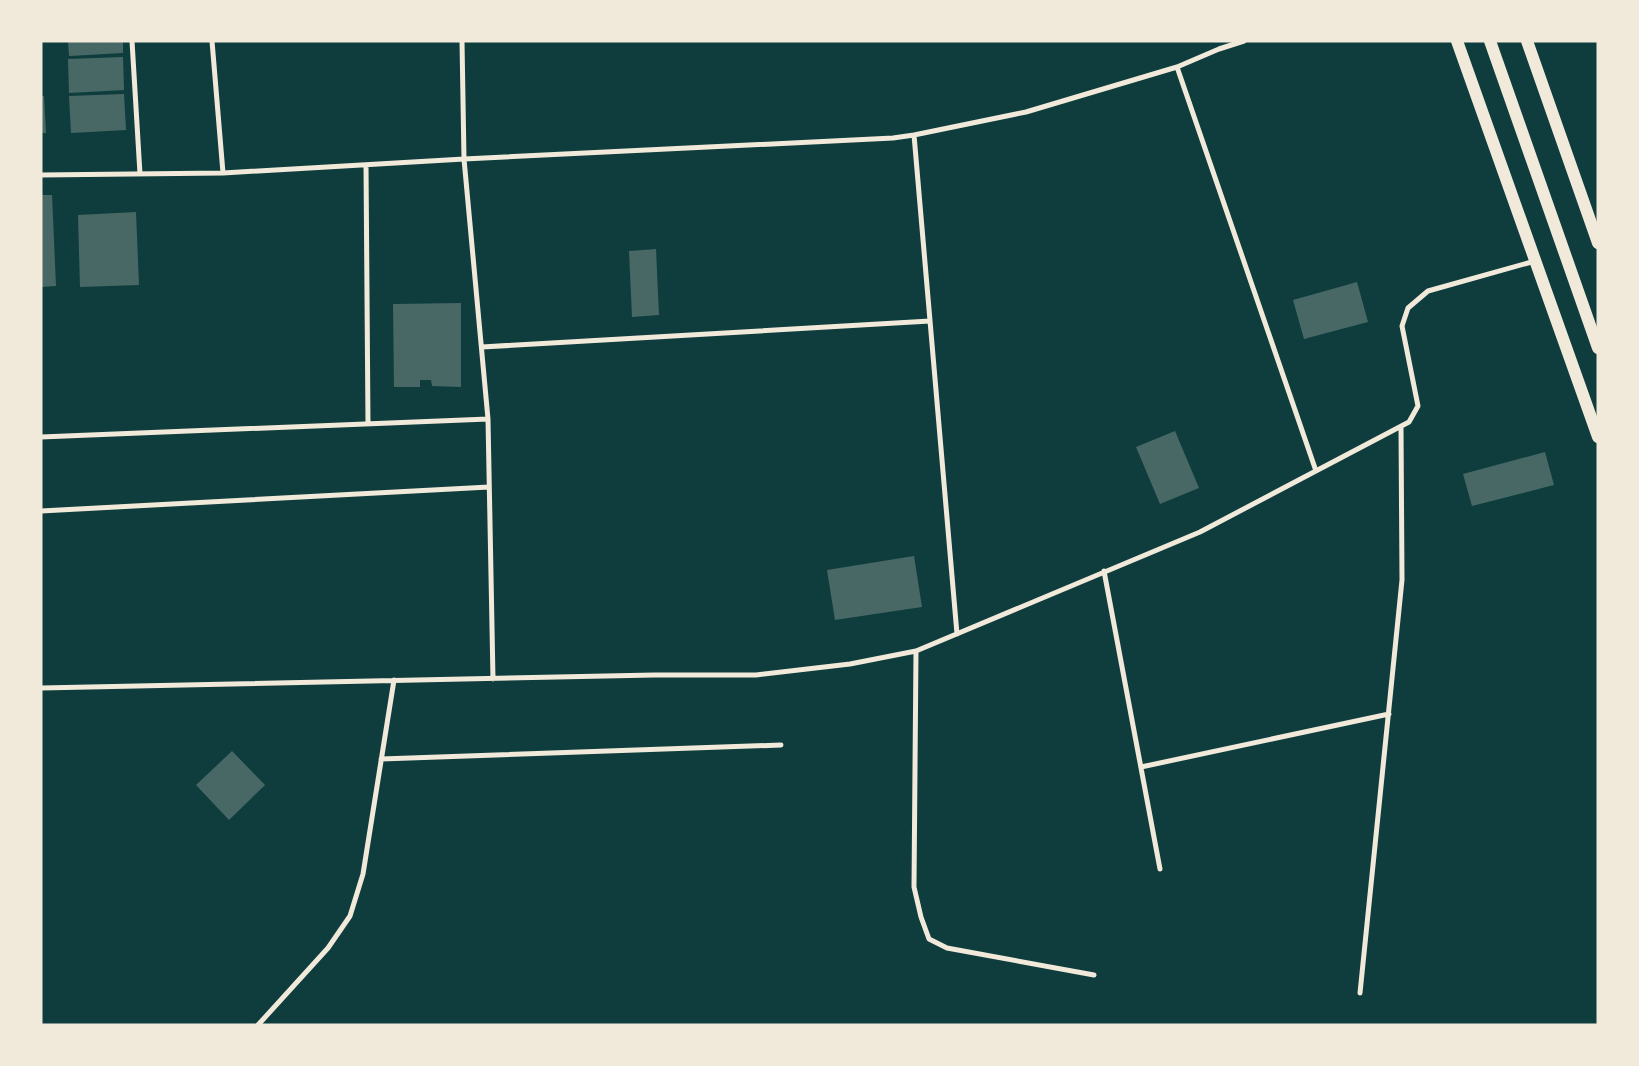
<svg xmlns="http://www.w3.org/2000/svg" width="1639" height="1066" viewBox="0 0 1639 1066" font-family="'Nunito Sans',sans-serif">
<rect width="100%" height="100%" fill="#0f3d3e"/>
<!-- building -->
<path fill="#486865" d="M68,41H123V53L69,56Z
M123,57L124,90L69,93L68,59Z
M124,94L126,130L71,133L69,96Z
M41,96H44L46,133H41Z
M41,195H52L56,286L41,287Z
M136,212L139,285L80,287L78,215Z
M656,249L659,315L632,317L629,251Z
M1357,282L1368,322L1304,339L1293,300Z
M461,303V387L432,386L431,380H420V387H394L393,304Z
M1175,431L1199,488L1160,504L1136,447Z
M1545,452L1554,485L1472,506L1463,474Z
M914,556L922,607L835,620L827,570Z
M232,751L265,785L229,820L196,785Z"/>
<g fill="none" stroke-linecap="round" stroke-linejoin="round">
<!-- minor -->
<path stroke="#f1e9da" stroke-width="5" d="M132,41L140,174
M212,41L223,173
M462,41L464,159L893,138L914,135L1026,112L1177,67L1219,49L1244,41
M1177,67L1316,471
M914,135L957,634
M366,165L368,424
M41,175L223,173L464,159L488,419L493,679
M482,347L930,321
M41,437L488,419
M41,511L489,487
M1104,571L1160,869
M916,651L914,887L921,917L929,939L947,948L1094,975
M41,688L654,675H756L850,664L916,651L1200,532L1409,422L1418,406L1402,326L1408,308L1428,291L1535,261
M381,759L781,745
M1141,767L1389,714
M1360,993L1402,580L1401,426
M258,1025L328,948L350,916L363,874L394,680"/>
<!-- primary -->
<path stroke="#f1e9da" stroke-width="12" d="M1457,41L1598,437
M1490,41L1598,348
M1527,41L1598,243"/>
</g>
<!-- border -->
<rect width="1639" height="1066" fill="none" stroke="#f1e9da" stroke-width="85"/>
</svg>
